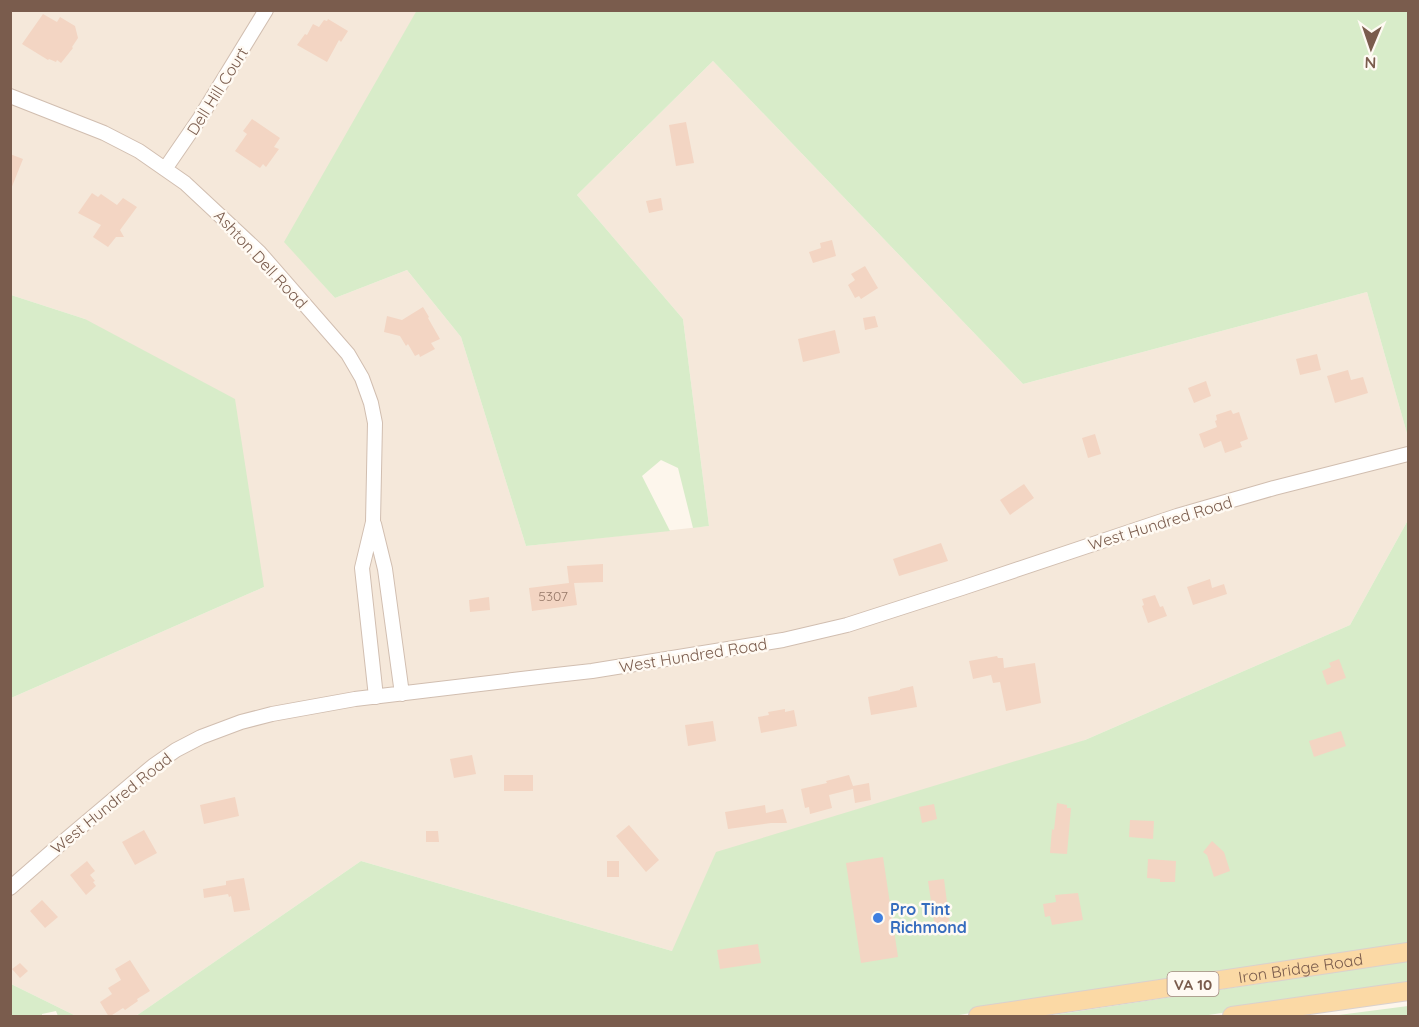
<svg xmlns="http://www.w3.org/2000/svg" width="1419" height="1027" viewBox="0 0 1419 1027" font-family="Quicksand,sans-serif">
<rect width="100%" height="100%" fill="#fdf6ec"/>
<!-- residential -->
<path fill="#f5e8da" d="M11,11H417L285,242L335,298L407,270L461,337L526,546L709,526L683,319L577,195L713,61L1023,384L1367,292L1408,437V520L1350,625L1085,740L672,951L361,861L136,1016H76L74,1015L11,984V698L264,587L85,319L11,295Z"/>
<!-- green -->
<path fill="#d8ecc9" d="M417,10L1408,11V437L1367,292L1023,384L713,61L577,195L683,319L709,526L693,528L678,468L661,460L642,476L670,531L526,546L461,337L407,270L335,298L284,242Z
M11,295L85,319L235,399L264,587L11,698Z
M1408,520V950L1007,1007L953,1016H136L361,861L672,951L716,852L1085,740L1350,625Z
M1408,961V987L1358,992L1202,1016H1047Z
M11,984L74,1015L76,1016H58L56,1011L42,1014V1016H11Z
M1408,1006V1016H1331Z"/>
<!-- building -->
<path fill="#f3d5c3" d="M43,14L57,22L60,17L75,26L78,38L72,47L73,48L61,63L57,60L56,62L49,59L48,60L22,44Z
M328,19L348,31L341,42L339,40L327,62L297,45L305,34L307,35L313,24L319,27L324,20L327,21Z
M252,119L280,138L274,147L279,149L266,167L263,164L260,168L235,151L247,134L243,131Z
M686,122L694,163L676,166L669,125Z
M10,154L23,159L11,189H10Z
M92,193L98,197L101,194L117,205L123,198L137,207L120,230L124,237H116L108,247L93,237L101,225L78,213Z
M661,198L663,210L649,213L646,201Z
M832,240L836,256L813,263L809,252L821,248L820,243Z
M865,266L878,288L861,299L859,296L855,298L848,285L855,280L851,274Z
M423,307L429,317L428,318L440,339L431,343L435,349L420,357L419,354L415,356L408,344L406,346L400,336L384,332L387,316L402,320Z
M875,316L878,327L865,330L863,318Z
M835,330L840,353L803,362L798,339Z
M1317,354L1321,370L1300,375L1296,359Z
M1348,370L1351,380L1363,377L1368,393L1335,403L1327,376Z
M1206,381L1211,396L1194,403L1188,388Z
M1231,410L1233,414L1239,412L1248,439L1240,442L1242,447L1225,453L1221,441L1204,448L1199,434L1217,427L1215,421L1217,420L1216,415Z
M1095,434L1101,454L1088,458L1082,438Z
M1024,484L1034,498L1010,515L1000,500Z
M941,543L948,561L899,576L893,559Z
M603,564V582L574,583L577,605L532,611L529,588L569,583L567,566Z
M1210,579L1212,588L1224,584L1227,594L1193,605L1187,587Z
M1155,595L1160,607L1163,606L1167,616L1148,623L1142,606L1144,605L1142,599Z
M489,597L490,610L470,612L469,600Z
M997,656L998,658H1003L1004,668L1035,663L1041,703L1006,711L1000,682L993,683L991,675L973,679L969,661Z
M1339,659L1346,678L1327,685L1322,671L1331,667L1329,663Z
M913,686L917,707L871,715L868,697L900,690V689Z
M785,709V712L794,710L797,726L761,733L758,717L769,715L768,712Z
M713,721L716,741L688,746L685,725Z
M1341,731L1346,746L1314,757L1309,741Z
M472,755L476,774L454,778L450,759Z
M504,775H533V791H504Z
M849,775L853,786L869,783L871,800L855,803L853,789L829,795L832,808L810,814L809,807L805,808L801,789L827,783L826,781Z
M235,797L239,816L204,824L200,805Z
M1057,803L1067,805V808H1071L1067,854L1050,853L1052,829L1054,830Z
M934,804L937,819L922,823L919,807Z
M765,805L766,813L783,809L787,823H771L728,829L725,812Z
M1130,820L1154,821L1153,839L1129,837Z
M629,825L659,860L646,872L616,836Z
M144,830L157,853L135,865L122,842Z
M426,831H438L439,842H426Z
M1212,841L1224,852L1230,871L1214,877L1207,855L1203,852Z
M883,857L898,957L861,963L846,863Z
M1148,859L1176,861L1175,882H1160V879L1147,878Z
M87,861L95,871L90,875L95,881L93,882L96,886L86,895L70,875Z
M607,861H619V877H607Z
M244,878L250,910L234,912L231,896L229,897L228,894L204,898L203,889L226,885V881Z
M944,879L950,926L935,928L928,881Z
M1078,893L1083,920L1052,925L1050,916L1045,917L1043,904L1056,902L1055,895Z
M42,900L58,917L45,928L30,911Z
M758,944L761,963L720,969L717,950Z
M130,960L150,991L137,999L138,1001L125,1010L123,1008L109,1017L100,1002L112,994L108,988L121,980L115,969Z
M20,963L28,971L20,978L12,969Z"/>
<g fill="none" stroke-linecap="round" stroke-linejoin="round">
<!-- minor casing -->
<g stroke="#d1beb0" stroke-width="16">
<path id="minor" d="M10,96L104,133L139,151L185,183L259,252L348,354L362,378L371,403L375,423L373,522L362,568L376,697
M165,169L200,118L266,10
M374,524L385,569L402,694
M10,888L57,847L153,766L176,750L201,737L241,722L272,714L355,699L547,676L592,671L783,640L847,625L962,588L1177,516L1274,488L1408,454"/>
</g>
<!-- major casing -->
<g stroke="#dad1cd" stroke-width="20">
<g id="major">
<path id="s1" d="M978,1016L1408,952"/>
<path d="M1232,1016L1408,991"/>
</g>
</g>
<!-- minor -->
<use href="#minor" stroke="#fff" stroke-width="14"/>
<!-- major -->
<use href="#major" stroke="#fbd9a5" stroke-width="18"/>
</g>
<!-- markers -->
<circle fill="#3f7fe0" stroke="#fffaf3" stroke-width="2" cx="878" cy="918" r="6"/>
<g text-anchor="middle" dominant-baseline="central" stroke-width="5" stroke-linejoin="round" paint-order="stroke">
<!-- number labels -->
<g font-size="14" fill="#987a6a">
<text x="553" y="596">5307</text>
</g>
<!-- shield labels -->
<rect fill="#fffaf3" stroke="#a28b7f" stroke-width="1.5" x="1167.5" y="972" width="51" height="24" rx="4.5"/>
<g font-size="15" font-weight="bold" fill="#7a5c4d">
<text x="1193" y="984">VA 10</text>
</g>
<!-- street labels -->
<g font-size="16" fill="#7a5c4d" stroke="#fffaf3">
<text transform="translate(217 91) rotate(-58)">Dell Hill Court</text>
<text transform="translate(261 259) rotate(47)">Ashton Dell Road</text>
<text transform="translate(1160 523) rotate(-17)">West Hundred Road</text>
<text transform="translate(693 655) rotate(-9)">West Hundred Road</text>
<text transform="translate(111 803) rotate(-39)">West Hundred Road</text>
<text stroke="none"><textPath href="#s1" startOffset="326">Iron Bridge Road</textPath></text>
</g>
<!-- shop labels -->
<g font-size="16" font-weight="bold" fill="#366cbe" stroke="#fffaf3" text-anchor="start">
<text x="890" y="909">Pro Tint<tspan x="890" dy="18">Richmond</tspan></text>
</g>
</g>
<!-- border -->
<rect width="1419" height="1027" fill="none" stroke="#7a5c4d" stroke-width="24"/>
<!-- north arrow -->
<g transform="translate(1371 48) rotate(182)" stroke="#fffaf3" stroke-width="4.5" paint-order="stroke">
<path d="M0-4.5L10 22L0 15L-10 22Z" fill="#7a5c4d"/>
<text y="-9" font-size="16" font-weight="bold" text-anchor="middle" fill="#7a5c4d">N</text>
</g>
</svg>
